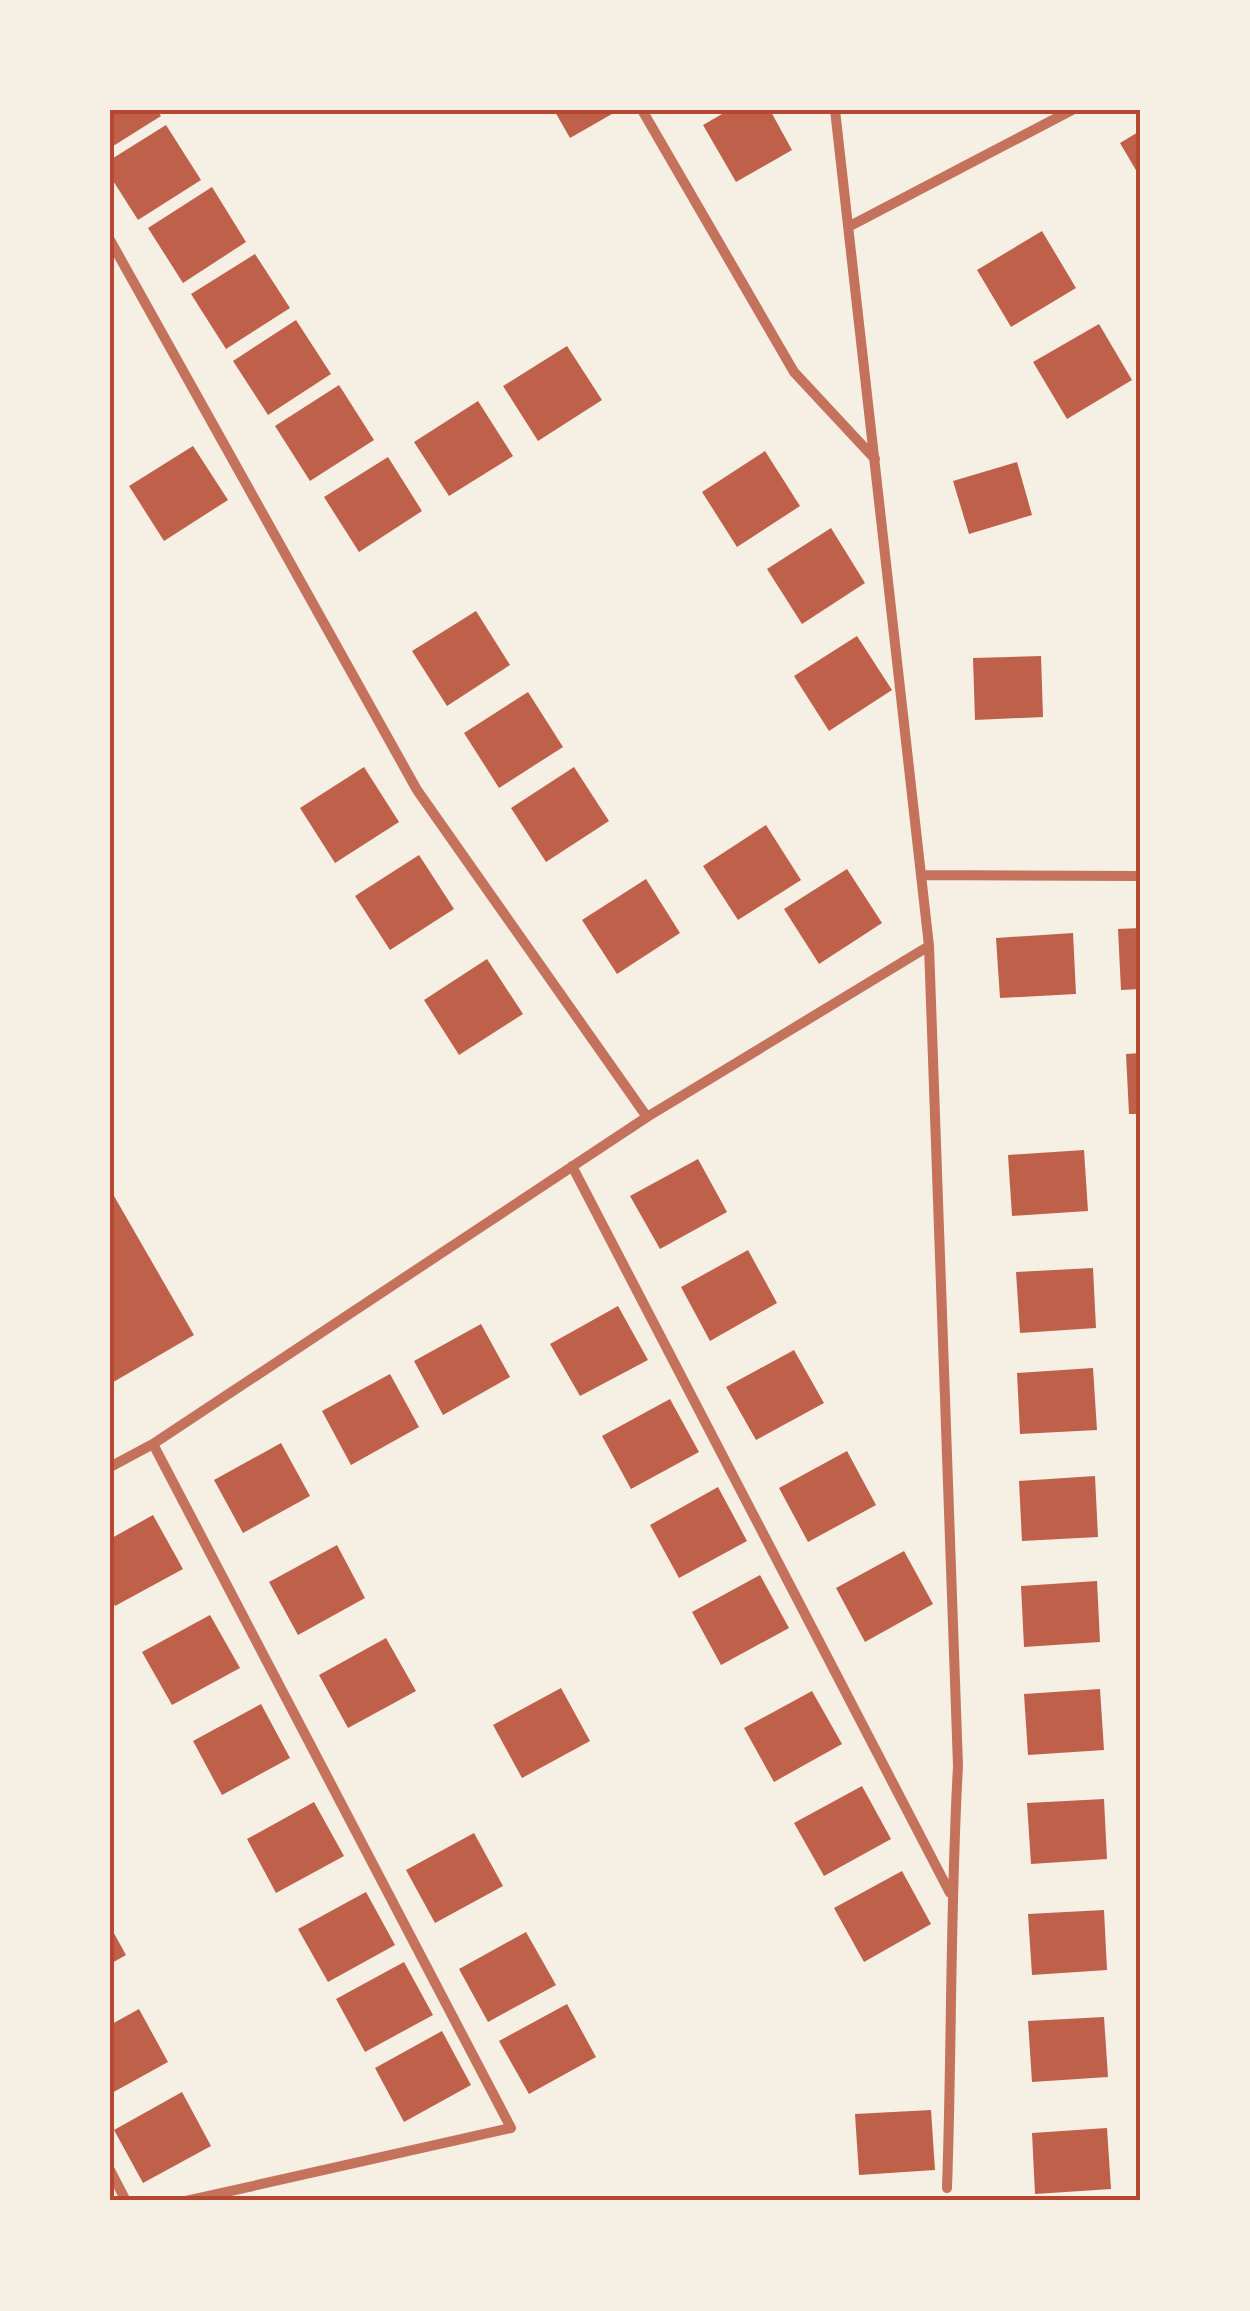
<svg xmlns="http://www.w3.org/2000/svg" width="1250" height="2311" viewBox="0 0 1250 2311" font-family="'Source Sans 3',sans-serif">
<rect width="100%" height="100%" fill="#f6efe4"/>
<!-- building -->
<path fill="#bf614a" d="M110,110H157L161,116L110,148Z
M554,110H619L570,138Z
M729,110H770L792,150L736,182L703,125Z
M166,125L201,180L138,220L110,176V160Z
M1140,131V177L1120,143Z
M212,187L246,242L183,283L148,228Z
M1042,231L1076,288L1011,327L977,270Z
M255,254L290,308L226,349L191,294Z
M296,320L331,374L268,415L233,361Z
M1099,324L1132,380L1067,419L1033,362Z
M567,346L602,400L538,441L503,386Z
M339,385L374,440L310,481L275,426Z
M478,401L513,456L449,496L414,442Z
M193,446L228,500L164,541L129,486Z
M765,451L800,506L737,547L702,492Z
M388,457L422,511L359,552L324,497Z
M1017,462L1032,515L969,534L953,481Z
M831,528L865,583L802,624L767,569Z
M476,611L510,665L447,706L412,651Z
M857,636L892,690L829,731L794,676Z
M1041,656L1043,717L975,720L973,658Z
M528,692L563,747L499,788L464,733Z
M364,767L399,822L335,863L300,808Z
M574,767L609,821L546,862L511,808Z
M766,825L801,880L738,920L703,866Z
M419,855L454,909L390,950L355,896Z
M847,869L882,923L819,964L784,909Z
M646,879L680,933L617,974L582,920Z
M1140,928V989L1121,990L1118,929Z
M1073,933L1076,994L1000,998L996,938Z
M487,959L523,1014L459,1055L424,1000Z
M1140,1053V1114H1129L1126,1054Z
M1084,1150L1088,1211L1012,1216L1008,1155Z
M698,1159L727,1212L660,1249L630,1196Z
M110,1189L194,1335L110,1384Z
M748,1250L777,1303L710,1341L681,1287Z
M1093,1268L1096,1328L1020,1333L1016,1272Z
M618,1306L648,1360L580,1396L550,1344Z
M481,1324L510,1377L443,1415L414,1361Z
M794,1350L824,1403L756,1440L726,1387Z
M1093,1368L1097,1430L1020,1434L1017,1373Z
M390,1374L419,1427L351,1465L322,1411Z
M670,1399L699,1452L631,1489L602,1436Z
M281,1443L310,1496L243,1533L214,1480Z
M847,1451L876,1505L808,1542L779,1488Z
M1095,1476L1098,1537L1022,1541L1019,1481Z
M718,1487L747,1541L679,1578L650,1525Z
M153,1515L183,1569L115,1606L110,1597V1539Z
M337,1545L365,1598L298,1635L269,1582Z
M904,1551L933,1604L865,1642L836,1588Z
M760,1575L789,1628L721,1665L692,1612Z
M1097,1581L1100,1642L1024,1647L1021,1586Z
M210,1615L240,1668L172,1705L142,1652Z
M386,1638L416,1691L348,1728L319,1675Z
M561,1688L590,1741L522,1778L493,1725Z
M1100,1689L1104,1750L1028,1755L1024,1694Z
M812,1691L842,1744L774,1782L744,1728Z
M261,1704L290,1758L222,1795L193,1741Z
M862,1786L891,1839L824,1876L794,1823Z
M1104,1799L1107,1859L1031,1864L1027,1803Z
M314,1802L344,1856L276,1893L247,1839Z
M474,1833L503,1886L435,1923L406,1870Z
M902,1871L931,1924L864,1962L834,1908Z
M366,1892L395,1945L328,1982L298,1929Z
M1104,1910L1107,1970L1032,1975L1028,1914Z
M110,1926L126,1955L110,1964Z
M526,1932L556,1985L488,2022L459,1969Z
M404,1962L433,2015L365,2052L336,1999Z
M567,2004L596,2057L529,2094L499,2041Z
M139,2009L168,2062L110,2094V2025Z
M1104,2017L1108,2077L1032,2082L1028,2021Z
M442,2031L471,2085L404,2122L375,2068Z
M182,2092L211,2146L143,2183L114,2130Z
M931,2110L935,2170L859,2175L855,2114Z
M1107,2128L1111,2189L1035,2194L1032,2133Z"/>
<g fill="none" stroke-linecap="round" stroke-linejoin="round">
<!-- minor -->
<path stroke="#c5725c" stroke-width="10" d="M642,110L794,372L875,459
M835,110L929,946L958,1766C950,1907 952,2047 947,2188
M850,226L1072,110
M110,240L417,790L647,1117
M921,875L1140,876
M572,1166L950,1893
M153,1444L511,2128L186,2201
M110,1467L153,1444L647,1117L929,946
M110,2170L126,2201"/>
</g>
<!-- border -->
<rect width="1250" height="2311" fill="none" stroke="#f6efe4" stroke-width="225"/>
<rect x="112" y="112" width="1026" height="2086" fill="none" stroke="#b5482f" stroke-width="4"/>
</svg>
